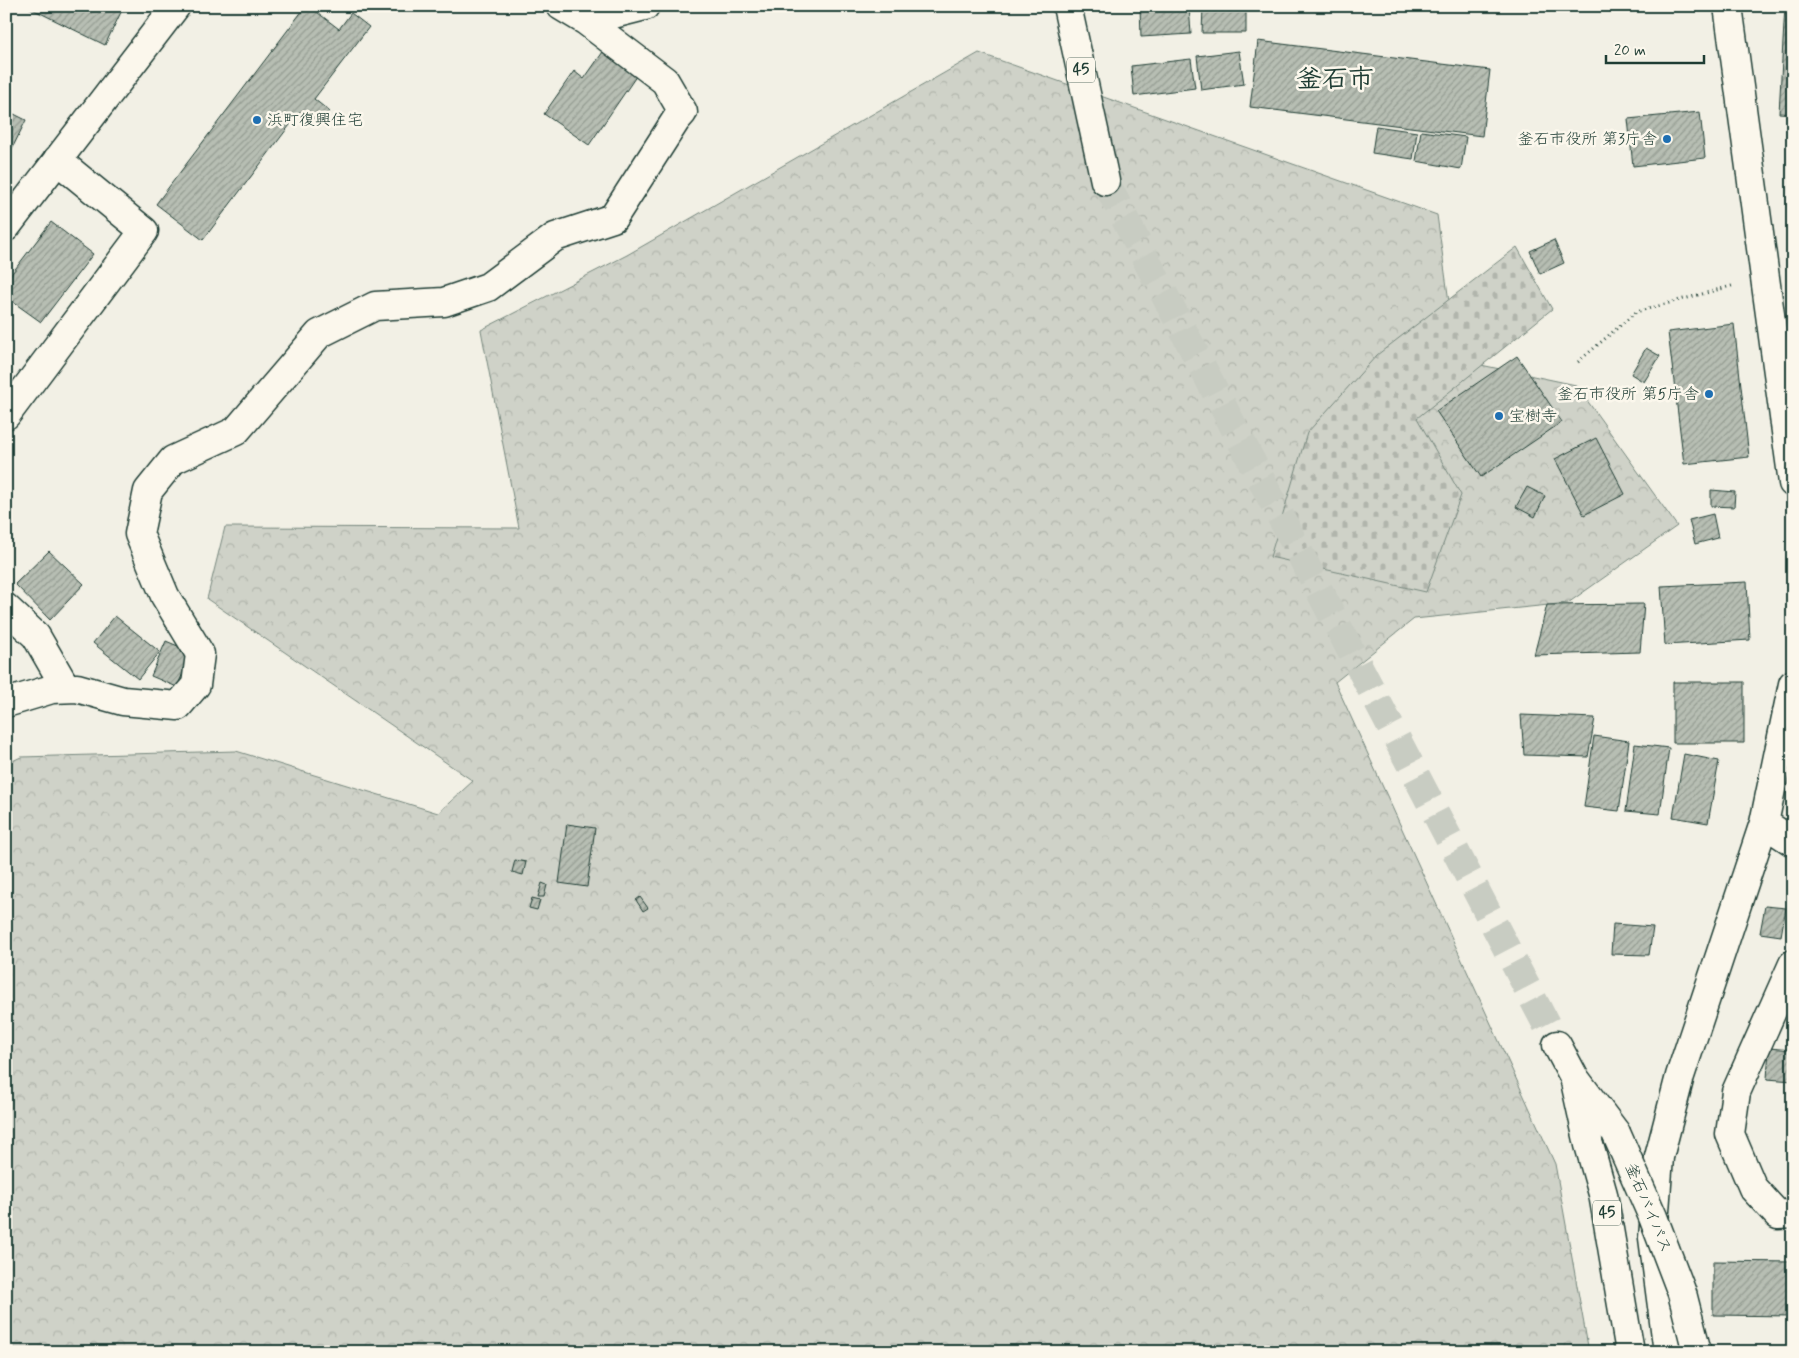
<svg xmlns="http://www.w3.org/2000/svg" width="1799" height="1358" viewBox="0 0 1799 1358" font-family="Mynerve,'Klee One',sans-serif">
<defs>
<pattern id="forest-crowns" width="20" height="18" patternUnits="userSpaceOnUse" patternTransform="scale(1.25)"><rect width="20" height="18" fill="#cfd2c8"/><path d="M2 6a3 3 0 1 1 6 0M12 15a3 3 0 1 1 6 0" fill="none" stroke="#b1b5ac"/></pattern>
<pattern id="cemetery-stones" width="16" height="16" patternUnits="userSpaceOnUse" patternTransform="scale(1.25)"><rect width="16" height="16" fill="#cfd2c8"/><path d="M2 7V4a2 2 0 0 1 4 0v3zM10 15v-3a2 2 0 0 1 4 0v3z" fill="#b1b5ac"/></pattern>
<pattern id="building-hatch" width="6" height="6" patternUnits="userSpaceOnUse" patternTransform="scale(1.25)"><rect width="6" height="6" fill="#b7beb3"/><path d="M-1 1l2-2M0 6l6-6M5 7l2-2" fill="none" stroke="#949c92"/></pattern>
</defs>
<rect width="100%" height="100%" fill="#f2f0e5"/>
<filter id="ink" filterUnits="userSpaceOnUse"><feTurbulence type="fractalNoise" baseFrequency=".02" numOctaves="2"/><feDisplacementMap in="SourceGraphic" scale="10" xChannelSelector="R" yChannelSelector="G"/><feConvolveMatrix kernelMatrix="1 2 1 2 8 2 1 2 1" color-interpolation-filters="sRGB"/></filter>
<g filter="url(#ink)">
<!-- forest -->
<path fill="url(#forest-crowns)" stroke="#77887e" d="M979,53L1437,215L1457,360L1576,385L1677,526L1568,603L1414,619L1335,682L1555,1164L1589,1352H6V764L21,757L236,751L438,813L473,781L207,599L225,527L519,528L481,330L627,255Z"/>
<!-- cemetery -->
<path fill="url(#cemetery-stones)" stroke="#77887e" d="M1517,247L1552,309L1417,418L1461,495L1426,592L1270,557L1307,433L1377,355Z"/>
<!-- building -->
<path fill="url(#building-hatch)" stroke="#1f3d34" d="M26,6H124L105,45Z
M306,6H309L339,29L351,13L369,27L314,99L329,111L317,126L299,113L203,240L156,204Z
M1140,6H1189L1191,34L1141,37Z
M1203,6H1246V33H1202Z
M1785,6H1793V114L1779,113Z
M1258,41L1490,70L1482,136L1250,107Z
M605,49L639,72L589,145L544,114L574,71L584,79Z
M1239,51L1244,84L1201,90L1197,56Z
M1191,59L1195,88L1134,96L1131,66Z
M6,110L26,120L6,161Z
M1700,112L1705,158L1633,166L1628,119Z
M1376,126L1417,132L1413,159L1372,153Z
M1421,131L1466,137L1461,169L1416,161Z
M51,222L93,254L41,322L6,297V281Z
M1554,240L1564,263L1540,274L1530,251Z
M1734,324L1749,457L1684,464L1668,332Z
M1646,348L1660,356L1644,382L1631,374Z
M1517,356L1562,422L1481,477L1436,411Z
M1596,438L1625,494L1584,515L1555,459Z
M1527,487L1545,496L1535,517L1516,507Z
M1711,490L1735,492L1734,507L1711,506Z
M1713,514L1718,538L1695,544L1689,520Z
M49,551L84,584L50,620L15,584Z
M1747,582L1750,640L1665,645L1661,586Z
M1644,604L1640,652L1534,655L1547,605Z
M115,616L160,652L138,679L93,643Z
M166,641L192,652L177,687L151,676Z
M1673,682H1744V743H1673Z
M1521,715L1595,718L1588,757L1524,755Z
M1594,736L1629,741L1619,811L1584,807Z
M1635,744L1669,748L1660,814L1626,811Z
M1684,754L1719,761L1708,823L1673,817Z
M567,824L595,828L587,887L559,883Z
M515,860L526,862L523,875L512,872Z
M542,883L547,885L544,897H538Z
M640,897L648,908L643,911L636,900Z
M532,898L540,900L537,910L529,908Z
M1765,906L1786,908L1781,936L1760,933Z
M1613,924L1653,927L1649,955L1611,954Z
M1769,1048L1793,1050V1081L1767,1079Z
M1713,1261L1793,1262V1316L1713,1315Z"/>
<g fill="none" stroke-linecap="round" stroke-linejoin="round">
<!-- highway-tunnel -->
<path stroke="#c8ccc2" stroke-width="28" stroke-dasharray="28 14" stroke-linecap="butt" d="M1105,181L1557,1045"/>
<!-- minor casing -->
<g stroke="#1f3d34" stroke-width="31">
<path id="minor" d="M1728,6L1793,483
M586,21L645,6
M6,227L176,6
M6,415L144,231L57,160
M6,608L36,636L66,688
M6,703L52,689L77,688L123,701L178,706L196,685L200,654L165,596L139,534L148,491L173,460L236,431L319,334L375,306L444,302L488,287L555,237L613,218L676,120L683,112L665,81L586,21L561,6
M1764,823L1793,842
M1793,964L1736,1092L1730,1134L1753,1188L1778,1215L1793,1214
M1668,1352L1653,1238L1659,1157L1680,1076L1764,823L1793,684"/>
</g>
<!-- highway casing -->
<g stroke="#1f3d34" stroke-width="31">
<path id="highway" d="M1067,6L1105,181
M1557,1045L1574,1077L1616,1133
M1574,1077L1589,1145L1603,1194L1630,1352"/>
</g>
<!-- path -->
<path stroke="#1f3d34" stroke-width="3" stroke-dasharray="1 4" stroke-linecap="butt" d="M1578,362L1636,312L1735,285"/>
<!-- minor -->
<use href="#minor" stroke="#fbf7ec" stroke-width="28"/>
<!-- highway -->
<use href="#highway" stroke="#fbf7ec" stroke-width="28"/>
<!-- highway-bridge casing -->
<g stroke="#1f3d34" stroke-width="31" stroke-linecap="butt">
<path id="highway-bridge" d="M1616,1133L1653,1217L1682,1293L1697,1352"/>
</g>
<!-- highway-bridge -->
<use href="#highway-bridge" stroke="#fbf7ec" stroke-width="28"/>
</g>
</g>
<!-- markers -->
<g fill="#1f6fb2" stroke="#fbf7ec" stroke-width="2">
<circle cx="257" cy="120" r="5"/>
<circle cx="1667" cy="139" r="5"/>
<circle cx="1709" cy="394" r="5"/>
<circle cx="1499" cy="416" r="5"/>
</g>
<g text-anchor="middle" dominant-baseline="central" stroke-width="5" stroke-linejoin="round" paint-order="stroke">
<!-- shield labels -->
<g fill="#fbf7ec" stroke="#61756b" stroke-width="1">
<rect x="1067" y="57.5" width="28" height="25" rx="4"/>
<rect x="1593" y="1200.5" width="28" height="25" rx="4"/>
</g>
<g font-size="15" font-weight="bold" fill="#1f3d34">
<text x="1081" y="70">45</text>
<text x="1607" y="1213">45</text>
</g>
<!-- poi labels -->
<g font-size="16" fill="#1f3d34" stroke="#fbf7ec" text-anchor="start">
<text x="267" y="120">浜町復興住宅</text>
<text x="1657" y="139" text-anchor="end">釜石市役所 第3庁舎</text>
<text x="1699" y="394" text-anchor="end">釜石市役所 第5庁舎</text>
<text x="1509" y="416">宝樹寺</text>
</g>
<!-- street labels -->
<g font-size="16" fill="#1f3d34" stroke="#fbf7ec">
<text transform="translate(1648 1208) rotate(67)">釜石バイパス</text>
</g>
<!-- town labels -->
<g font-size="26" font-weight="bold" fill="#1f3d34" stroke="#fbf7ec">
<text x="1335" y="80">釜石市</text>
</g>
</g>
<!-- margin -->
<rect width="1799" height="1358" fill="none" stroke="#fbf7ec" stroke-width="25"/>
<rect x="12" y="12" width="1774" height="1333" fill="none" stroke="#1f3d34" stroke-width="2" filter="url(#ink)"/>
<!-- scale -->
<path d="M1606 55v8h98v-8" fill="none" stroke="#1f3d34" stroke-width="2.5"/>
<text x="1614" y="55" font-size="15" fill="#1f3d34" stroke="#fbf7ec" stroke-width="4" paint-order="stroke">20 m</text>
</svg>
